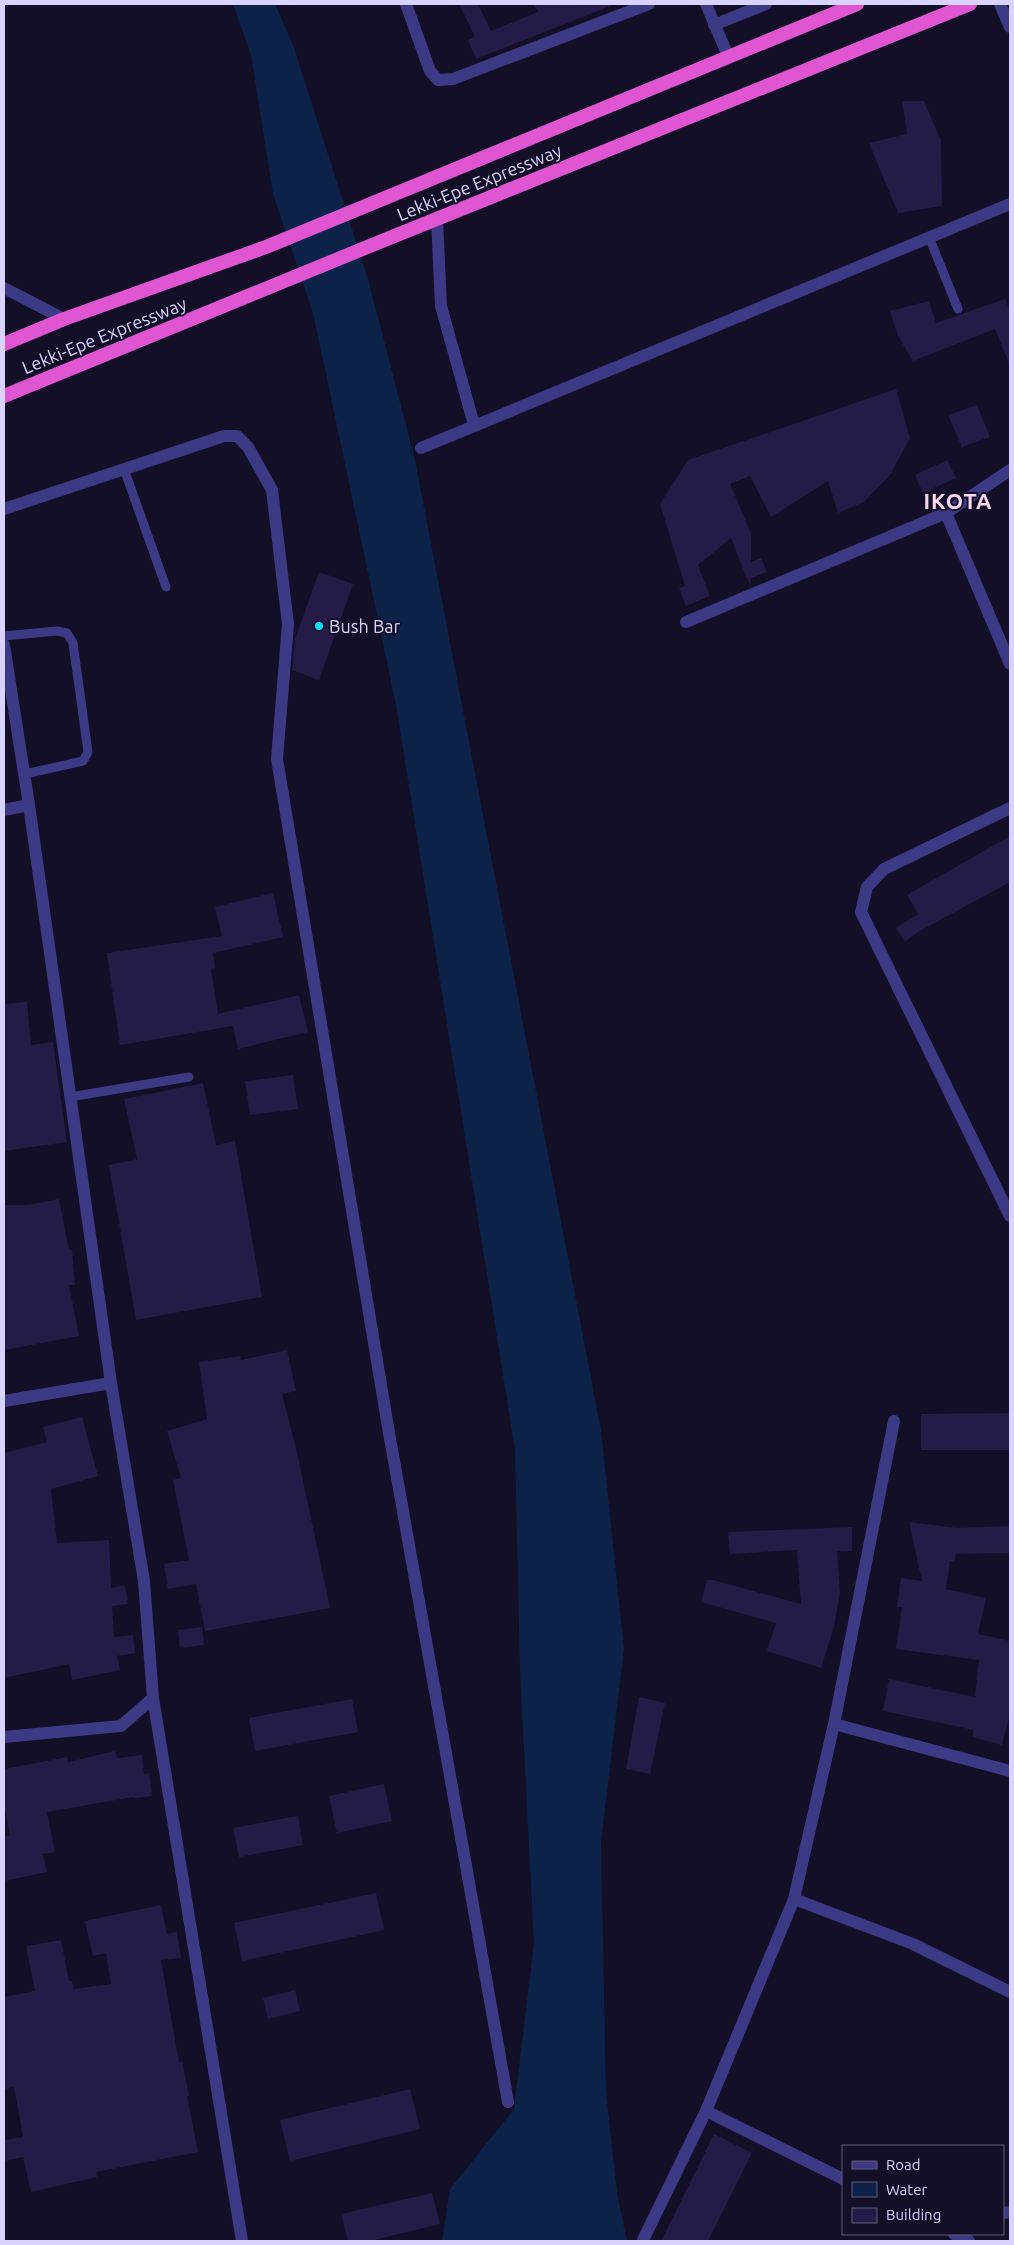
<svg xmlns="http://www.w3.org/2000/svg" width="1014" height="2245" viewBox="0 0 1014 2245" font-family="Ubuntu,sans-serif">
<rect width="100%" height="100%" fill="#130f26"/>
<!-- water -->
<path fill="#0c2248" d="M233,4H275L293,45L368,279L415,460L601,1430L624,1649L601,1842L606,2091L617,2193L627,2241H442L450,2189L514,2109L534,1943L520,1672L515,1450L396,705L313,313L273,194L251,55Z"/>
<!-- building -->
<path fill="#241b47" d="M459,4H478L491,31L538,12L534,4L613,5L476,59L468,40L475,37Z
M902,101H924L941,141L942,206L898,213L869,143L907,134Z
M1005,299L1010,311V366L995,329L913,361L898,336L890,311L929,301L936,323Z
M896,389L910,438L890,475L864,502L838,513L828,481L771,517L750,476L730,484L751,533V562L761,558L767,572L751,578L750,586L731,538L698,565L710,596L686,606L679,588L685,586L660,504L688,460Z
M977,405L990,437L962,447L948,415Z
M947,460L956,478L923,493L915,475Z
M319,572L353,584L319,680L292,670L295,639Z
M1010,836V882L918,932L905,942L896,928L918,914L907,895Z
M273,893L283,937L213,953L215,968L211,969L218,1014L299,995L308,1032L238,1049L233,1026L120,1045L107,953L222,936L215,907Z
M27,1002L31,1045L53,1042L67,1142L4,1151V1004Z
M293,1075L298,1109L250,1115L245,1081Z
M203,1083L216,1145L235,1141L262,1297L136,1320L109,1165L137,1159L124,1099Z
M59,1199L69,1250H72L75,1285H69L79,1336L4,1350V1205H27Z
M287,1350L296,1391L282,1394L298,1457L330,1608L205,1631L196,1584L168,1589L164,1564L189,1560L173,1480L181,1478L167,1431L207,1419L199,1362L240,1356L241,1360Z
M1010,1413V1450H921V1414Z
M82,1417L98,1476L51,1489L57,1543L109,1540L111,1588L125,1585L128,1604L112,1606L114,1637L133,1635L135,1653L117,1656L120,1670L72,1680L69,1664L4,1678V1453L47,1442L43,1427Z
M909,1522L957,1528L1010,1526V1553L956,1554L955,1562L950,1561L946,1589L986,1598L978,1634L1010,1641V1714L1002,1745L972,1737L974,1730L883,1711L889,1679L975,1697L979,1660L896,1649L902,1607H897L901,1578L922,1581Z
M852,1527V1551H837L840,1592L834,1627L821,1668L767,1651L776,1623L701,1602L707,1580H713L801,1604L797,1550L730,1554L728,1532Z
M202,1627L204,1645L180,1648L178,1630Z
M639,1697L665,1703L650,1774L626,1769Z
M352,1699L358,1732L255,1751L249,1718Z
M115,1751L117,1758L142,1755L144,1774L149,1773L152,1796L134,1798L133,1797L47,1812L55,1852L43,1854L47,1872L4,1881V1837L10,1835L4,1806V1769L67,1757L68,1762Z
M384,1784L392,1821L337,1833L329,1796Z
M298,1816L303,1845L239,1857L233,1828Z
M376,1893L384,1930L242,1961L234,1923Z
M161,1905L167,1934L177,1932L181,1958L161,1960L179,2062L182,2061L189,2096H187L198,2152L96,2172L97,2177L31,2192L23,2157L4,2161V2140L23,2137L14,2087L4,2089V1997L35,1991L26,1946L61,1940L69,1981H72L73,1989L111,1984L106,1953L93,1956L85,1921Z
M295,1990L300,2011L268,2019L263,1998Z
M410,2089L420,2129L290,2161L280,2120Z
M714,2134L752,2153L708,2241H661Z
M432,2193L440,2224L370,2241H348L341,2214Z"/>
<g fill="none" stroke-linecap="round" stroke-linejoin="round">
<!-- service -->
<path stroke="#3d3a85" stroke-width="9" d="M929,237L958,309
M124,469L166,587
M4,636L57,631L67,633L73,643L88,752L83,761L25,774
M70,1097L189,1077"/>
<!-- minor -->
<path stroke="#3d3a85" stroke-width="12" d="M406,4L430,71L438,80L453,79L649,4
M706,4L728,56
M714,25L766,4
M437,219L441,306L474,425
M4,288L64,319
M421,448L1010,204
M4,509L224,436H237L248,447L272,490L288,624L277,759L388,1427L508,2102
M946,513L1010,664
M686,622L946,513L1010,470
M4,645L29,805L111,1383L144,1581L153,1698L121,1726L4,1737
M1010,808L884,869L867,887L861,912L1010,1216
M4,810L29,805
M4,1401L111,1383
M153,1698L242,2241
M834,1724L1010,1771
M794,1899L834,1724L894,1421
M706,2111L843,2179
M1003,2213L1010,2212
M954,2234L969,2241
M643,2240L706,2111L794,1899L913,1944L1010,1992"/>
<!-- tertiary -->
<path stroke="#3d3a85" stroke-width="12" d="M1000,4L1010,27"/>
<!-- trunk -->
<path stroke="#e055d1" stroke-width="14" d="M4,344L64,319L266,247L857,4
M4,396L382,241L970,4"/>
</g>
<!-- markers -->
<circle fill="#00e5ff" stroke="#130f26" stroke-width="2" cx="319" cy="626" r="5"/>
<g text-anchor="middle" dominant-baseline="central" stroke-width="4" stroke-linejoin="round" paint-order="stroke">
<!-- street labels -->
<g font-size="18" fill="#d9d4ff" stroke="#130f26">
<text transform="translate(479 182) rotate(-22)">Lekki-Epe Expressway</text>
<text transform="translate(104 335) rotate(-22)">Lekki-Epe Expressway</text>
</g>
<!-- poi labels -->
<g font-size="18" fill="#d9d4ff" stroke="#130f26" text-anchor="start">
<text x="329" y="626">Bush Bar</text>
</g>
<!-- district labels -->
<g font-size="22" font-weight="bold" letter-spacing="1" fill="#ffd6f0" stroke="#130f26">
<text x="958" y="500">IKOTA</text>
</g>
</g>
<!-- border -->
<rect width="1014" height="2245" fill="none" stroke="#d9d4ff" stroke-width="10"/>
<!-- legend -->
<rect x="842" y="2145" width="162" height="90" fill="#130f26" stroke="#625e7d"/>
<rect x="852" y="2161" width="25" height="8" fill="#3d3a85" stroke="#625e7d"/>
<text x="886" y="2170" font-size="15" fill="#d9d4ff">Road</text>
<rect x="852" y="2182" width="25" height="15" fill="#0c2248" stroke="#625e7d"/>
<text x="886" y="2195" font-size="15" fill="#d9d4ff">Water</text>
<rect x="852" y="2208" width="25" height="15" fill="#241b47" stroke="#625e7d"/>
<text x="886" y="2220" font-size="15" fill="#d9d4ff">Building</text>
</svg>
